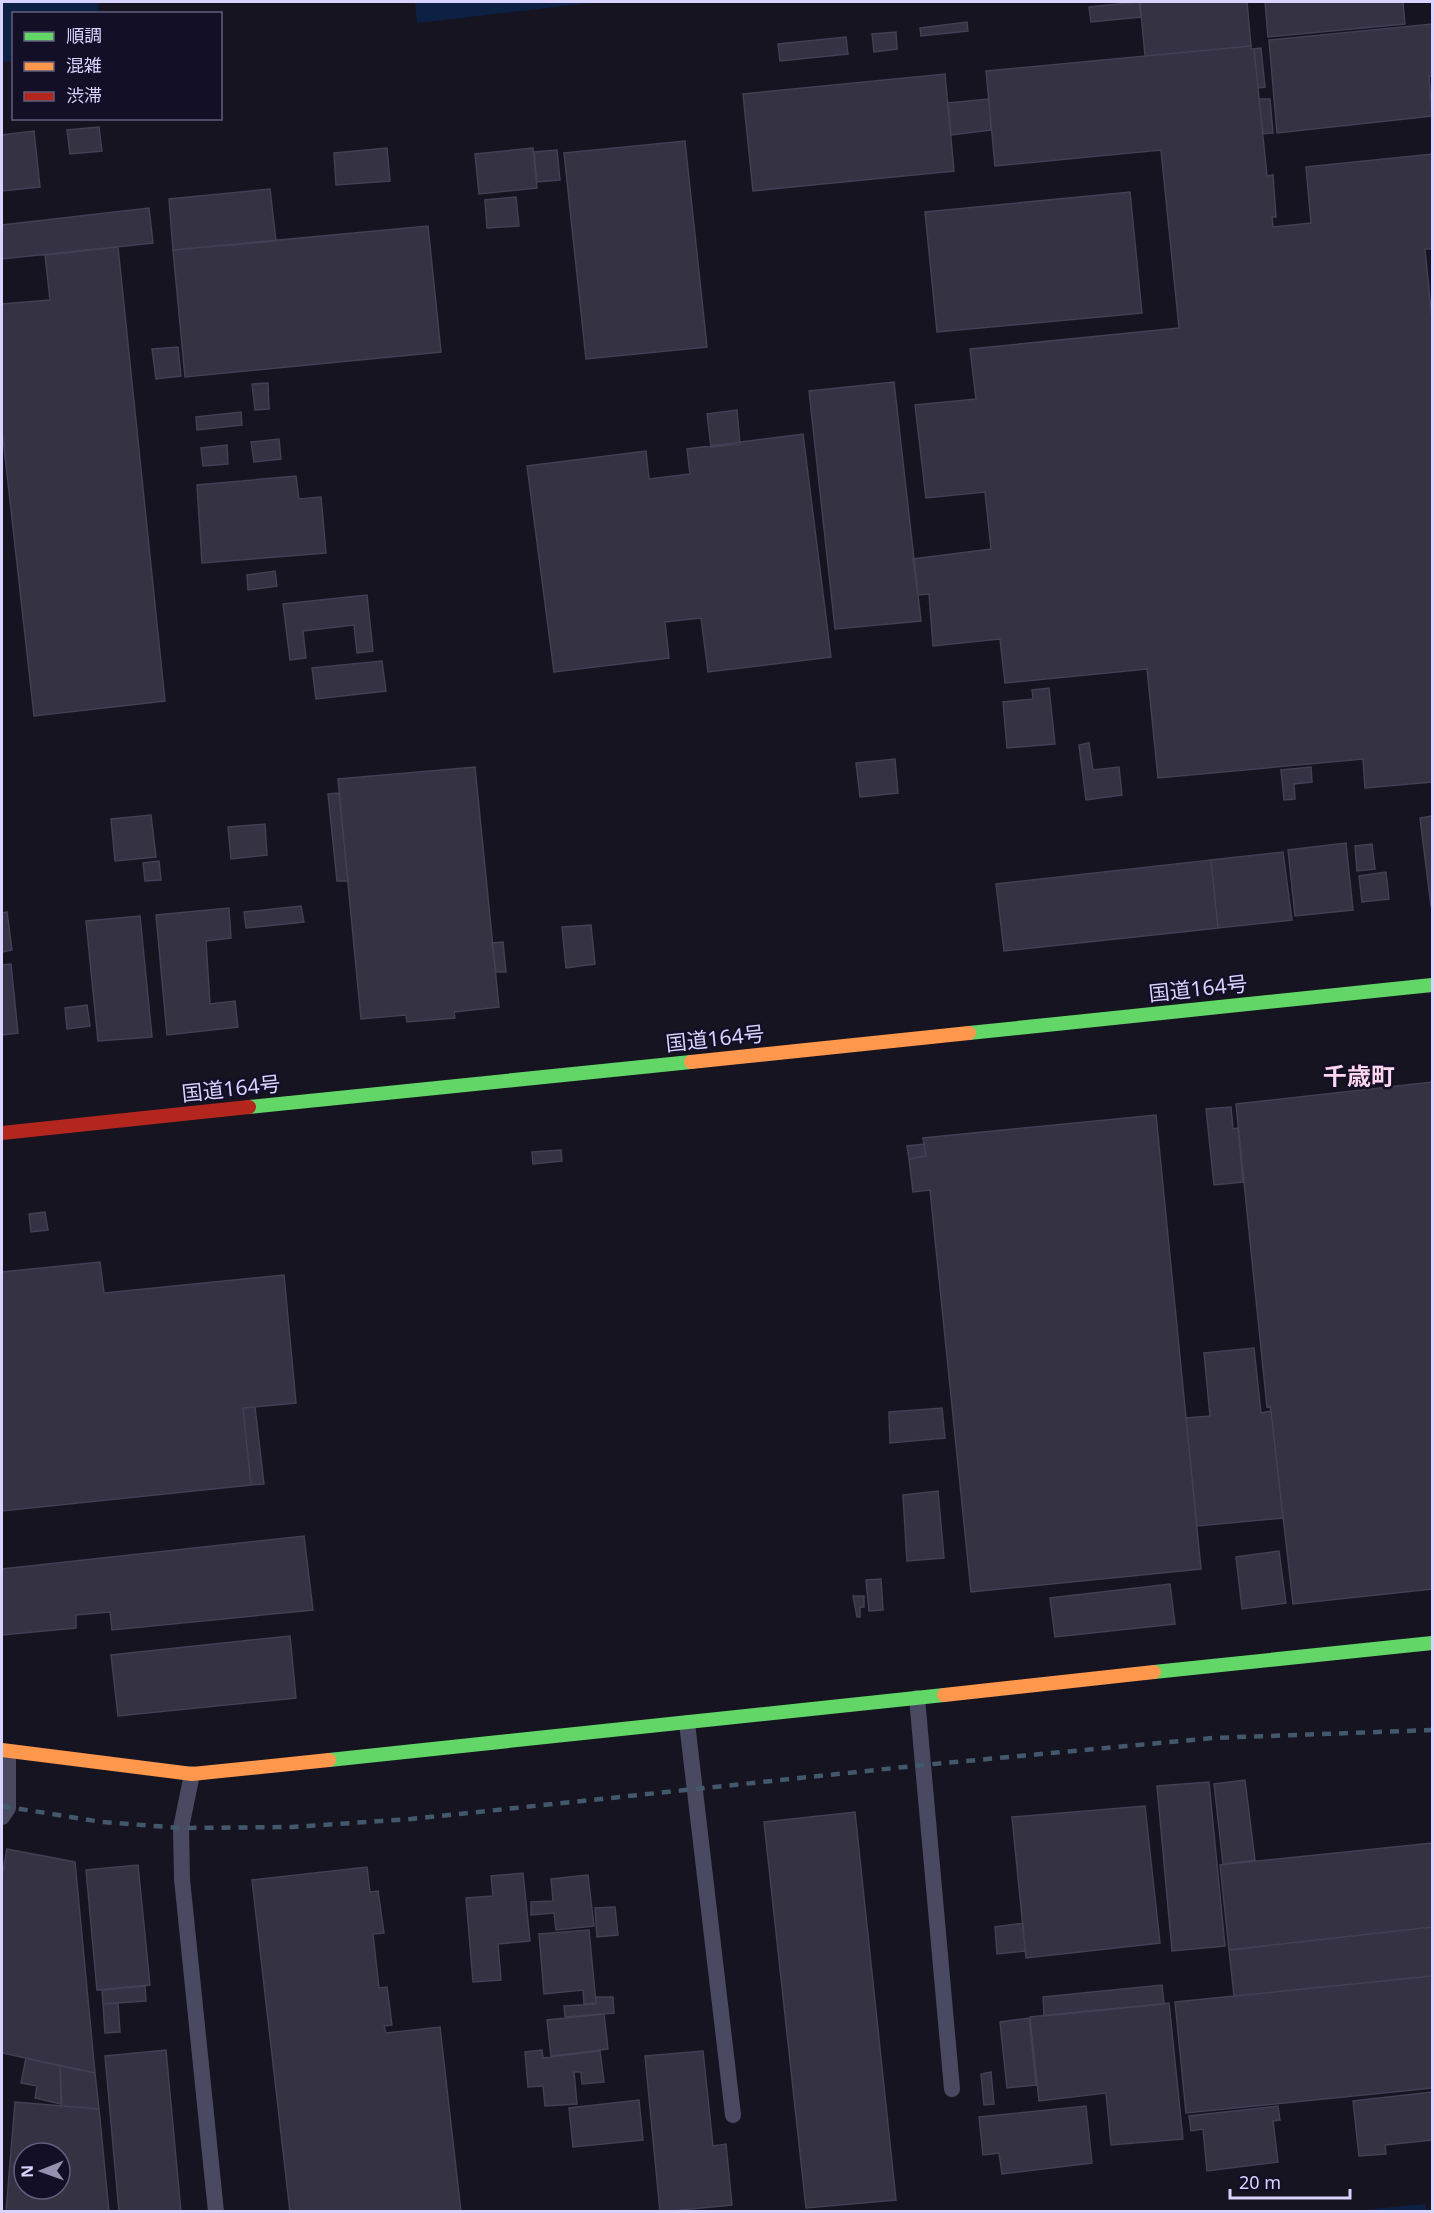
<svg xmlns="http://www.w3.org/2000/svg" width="1434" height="2213" viewBox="0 0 1434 2213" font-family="'Noto Sans','Noto Sans JP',sans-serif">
<rect width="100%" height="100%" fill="#161421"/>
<!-- water -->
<path fill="#0d2144" d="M2,2H98L99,13L14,14L13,61L2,62Z
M415,2H598L417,23Z
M1425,2204L1427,2211H1353Z"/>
<!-- building -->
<path fill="#343243" stroke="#433f54" stroke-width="1.5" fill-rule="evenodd" d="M1139,2L1141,17L1091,22L1089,7Z
M1140,2H1247L1251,46L1145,56Z
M1265,2H1403L1405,24L1268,37Z
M967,22L968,31L921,36L920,28Z
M1432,24V76H1429L1432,116L1277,133L1269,40Z
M896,32L897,49L874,52L872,34Z
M846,37L848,54L780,61L778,44Z
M1251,46V49H1254L1267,176L1273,175L1276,217H1272L1273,227L1311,223L1306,167L1432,154V249H1425L1432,320V782L1365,788L1363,759L1158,778L1147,669L1005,683L1000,639L933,646L929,594L918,595L913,559L991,549L985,492L926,498L915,405L976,399L970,349L1179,328L1161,150L995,166L986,71Z
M1261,48L1265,87L1258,88L1254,49Z
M945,74L954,171L753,191L743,94Z
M989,99L991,130L951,135L948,103Z
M1259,99H1270L1273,133L1263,134Z
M99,127L102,151L70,154L67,130Z
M34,131L40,187L2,191V135Z
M685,141L707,347L586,359L564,153Z
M387,148L390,181L336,185L334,153Z
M533,148L537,188L479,194L475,154Z
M557,150L560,180L537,182L534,152Z
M270,189L276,241L173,250L169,199Z
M1130,192L1142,313L937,332L925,212Z
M516,197L519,226L487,228L485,200Z
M149,208L153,243L2,259V225Z
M428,226L441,352L185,377L173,250Z
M118,247L165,701L34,716L2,429V304L50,300L45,255Z
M178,347L181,376L156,379L152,349Z
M894,382L921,621L835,629L809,391Z
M268,383L269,409L255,410L252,384Z
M737,410L740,444L711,447L707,414Z
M241,412L242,425L197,430L196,417Z
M803,434L831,657L708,672L701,618L665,622L669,658L554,672L527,466L646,451L649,479L690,474L687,449Z
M279,439L281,459L254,462L251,442Z
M227,445L228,464L203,466L201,448Z
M296,476L299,499L321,497L326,553L202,563L197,485Z
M275,571L277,586L248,590L247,575Z
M367,595L373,651L357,653L354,625L303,631L306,658L290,660L283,604Z
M382,661L386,691L316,699L312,668Z
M1049,688L1055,744L1007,748L1003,702L1033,699L1032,690Z
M1089,743L1093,770L1119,767L1122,795L1086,800L1079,745Z
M895,759L898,793L860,797L856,763Z
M475,767L499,1007L454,1012L455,1018L407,1022L406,1015L361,1019L338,779Z
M1311,767L1312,782L1294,784L1295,799L1284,800L1281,770Z
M339,793L348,881H337L328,794Z
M151,815L156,857L115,861L111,819Z
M1432,816V906H1431L1420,818Z
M265,824L267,855L231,859L228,827Z
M1346,843L1353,910L1295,916L1288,850Z
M1372,844L1375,869L1357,871L1355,846Z
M1283,852L1292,920L1218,928L1211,860Z
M1211,860L1218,928L1004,951L996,884Z
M159,861L161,880L145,881L143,863Z
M1386,872L1389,899L1362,902L1359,876Z
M301,906L304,922L246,928L244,912Z
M229,908L231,938L206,941L210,1004L235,1001L238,1027L167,1035L156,915Z
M7,912L12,950L2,952V913Z
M140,916L152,1037L98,1041L86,921Z
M591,925L595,964L566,968L562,927Z
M503,942L506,972H496L492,943Z
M11,964L18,1033L2,1035V965Z
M87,1005L90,1026L67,1029L65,1008Z
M1432,1082V1589L1293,1604L1271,1411L1270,1406L1267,1407L1236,1104Z
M1231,1107L1233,1129L1238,1128L1243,1182L1214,1185L1206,1109Z
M1156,1115L1201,1569L971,1592L930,1190L913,1192L909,1159L926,1156L923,1138Z
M924,1144L926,1156L909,1159L907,1146Z
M561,1150L562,1161L533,1164L532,1152Z
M45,1212L48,1230L31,1232L29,1214Z
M100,1262L104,1293L284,1275L296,1403L243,1408L251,1485L2,1511V1272Z
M1254,1348L1261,1413L1271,1411L1283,1518L1197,1526L1186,1418L1210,1416L1204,1353Z
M255,1407L264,1484L251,1485L243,1408Z
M942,1408L945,1438L890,1443L889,1412Z
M938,1491L944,1558L907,1561L903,1495Z
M304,1536L313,1610L112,1630L110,1612L76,1615V1628L2,1635V1569Z
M1279,1551L1286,1603L1242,1609L1236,1557Z
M881,1579L883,1610L869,1611L866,1580Z
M1170,1584L1175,1624L1055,1637L1050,1598Z
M853,1596H864V1607H860V1617H857Z
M290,1636L296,1698L118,1716L111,1655Z
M1245,1780L1255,1860L1223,1864L1214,1784Z
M1209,1782L1225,1946L1172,1951L1157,1786Z
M1145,1806L1160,1943L1026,1958L1012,1817Z
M855,1812L896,2200L806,2208L764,1822Z
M1432,1843V1927L1229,1950L1220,1865Z
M7,1849L75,1862L95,2073L2,2053V1876Z
M138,1865L150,1985L97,1990L86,1870Z
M367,1867L370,1892L378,1891L384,1933L373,1934L379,1988L387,1987L392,2025L384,2026L386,2033L440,2027L461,2212H290L252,1880Z
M523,1873L530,1941L498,1944L501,1980L473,1982L466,1898L493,1896L491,1876Z
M588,1875L594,1926L556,1930L554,1913L531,1915V1902L553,1901L551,1879Z
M615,1907L618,1935L597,1937L595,1908Z
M1023,1923L1025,1951L997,1954L995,1927Z
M1432,1927V1976L1234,1996L1229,1950Z
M589,1930L596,2003L584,2004L583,1990L544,1994L539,1934Z
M1432,1976V2088L1186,2113L1175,2002Z
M1162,1985L1164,2004L1044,2016L1043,1997Z
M145,1986L146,2001L103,2004L102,1990Z
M596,1997H613L614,2013L565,2017L564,2006L596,2004Z
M118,2003L120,2032L105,2033L103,2004Z
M1169,2003L1183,2139L1111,2145L1106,2093L1039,2101L1030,2017Z
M604,2014L608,2049L551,2056L547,2020Z
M1029,2018L1036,2085L1007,2088L1000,2022Z
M166,2050L181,2212H119L105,2056Z
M542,2050L543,2058L600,2051L604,2082L582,2084L581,2072H574L577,2104L545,2106L543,2086L528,2087L525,2052Z
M703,2051L713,2146L726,2144L732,2205L660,2212L645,2056Z
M26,2058L60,2066L61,2104L35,2098L37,2086L21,2083Z
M60,2066L95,2073L99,2109L62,2106Z
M991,2072L994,2104L984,2105L981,2074Z
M1432,2092V2140L1385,2145L1386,2154L1359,2156L1353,2101Z
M639,2100L643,2140L573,2147L569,2108Z
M15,2102L99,2109L109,2212H6ZM24,2153H60V2189H24Z
M1086,2106L1092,2163L1002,2174L999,2153L983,2155L979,2117Z
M1278,2106L1280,2120L1273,2121L1278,2162L1207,2171L1203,2129L1191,2131L1189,2116Z"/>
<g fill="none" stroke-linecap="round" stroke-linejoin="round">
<!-- lane -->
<path stroke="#4a4962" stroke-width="16" d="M917,1698L952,2089
M687,1723L733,2115
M192,1774L181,1828L182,1879L216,2212
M2,1817L8,1808V1752"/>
<!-- fast -->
<path stroke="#63d668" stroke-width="14" d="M969,1033L1432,985
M249,1107L691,1062
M1154,1672L1432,1643
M329,1760L944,1695"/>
<!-- slow -->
<path stroke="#ff974d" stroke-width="14" d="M691,1062L969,1033
M944,1695L1154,1672
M2,1750L192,1774L329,1760"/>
<!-- jam -->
<path stroke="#b3261e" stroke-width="14" d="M2,1133L249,1107"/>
<!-- rail -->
<path stroke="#43596b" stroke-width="4.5" stroke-dasharray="9 8" stroke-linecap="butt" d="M2,1806L102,1822L181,1828L292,1827L411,1819L923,1765L1213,1738L1432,1730"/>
</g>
<g text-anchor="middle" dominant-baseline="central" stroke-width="5" stroke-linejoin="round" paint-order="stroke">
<!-- street labels -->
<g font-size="21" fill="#d9d4ff" stroke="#130f26">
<text transform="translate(1198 988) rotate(-6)">国道164号</text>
<text transform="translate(715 1038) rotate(-6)">国道164号</text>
<text transform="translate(231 1088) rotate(-6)">国道164号</text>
</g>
<!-- quarter labels -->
<g font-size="24" font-weight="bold" fill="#ffd6f0" stroke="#130f26">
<text x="1359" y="1075">千歳町</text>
</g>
</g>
<!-- border -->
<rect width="1434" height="2213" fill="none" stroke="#d9d4ff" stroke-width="6"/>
<!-- legend -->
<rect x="12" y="12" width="210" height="108" fill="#130f26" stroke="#625e7d" stroke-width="1.5"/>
<rect x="24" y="32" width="30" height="9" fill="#63d668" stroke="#625e7d" stroke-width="1.5"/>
<text x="66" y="42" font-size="18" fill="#d9d4ff">順調</text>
<rect x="24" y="62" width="30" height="9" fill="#ff974d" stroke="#625e7d" stroke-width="1.5"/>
<text x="66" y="72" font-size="18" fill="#d9d4ff">混雑</text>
<rect x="24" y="92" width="30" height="9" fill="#b3261e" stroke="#625e7d" stroke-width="1.5"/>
<text x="66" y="102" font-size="18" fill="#d9d4ff">渋滞</text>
<!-- north arrow -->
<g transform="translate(42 2171) rotate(269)"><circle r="28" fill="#130f26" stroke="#625e7d" stroke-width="1.5"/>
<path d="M0-4.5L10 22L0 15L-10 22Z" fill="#9591b1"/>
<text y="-9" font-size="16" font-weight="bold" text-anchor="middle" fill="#d9d4ff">N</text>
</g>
<!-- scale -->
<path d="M1230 2189v9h120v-9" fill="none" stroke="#d9d4ff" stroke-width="3"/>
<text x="1239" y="2189" font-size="18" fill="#d9d4ff" stroke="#130f26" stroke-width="4.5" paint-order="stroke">20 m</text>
</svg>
